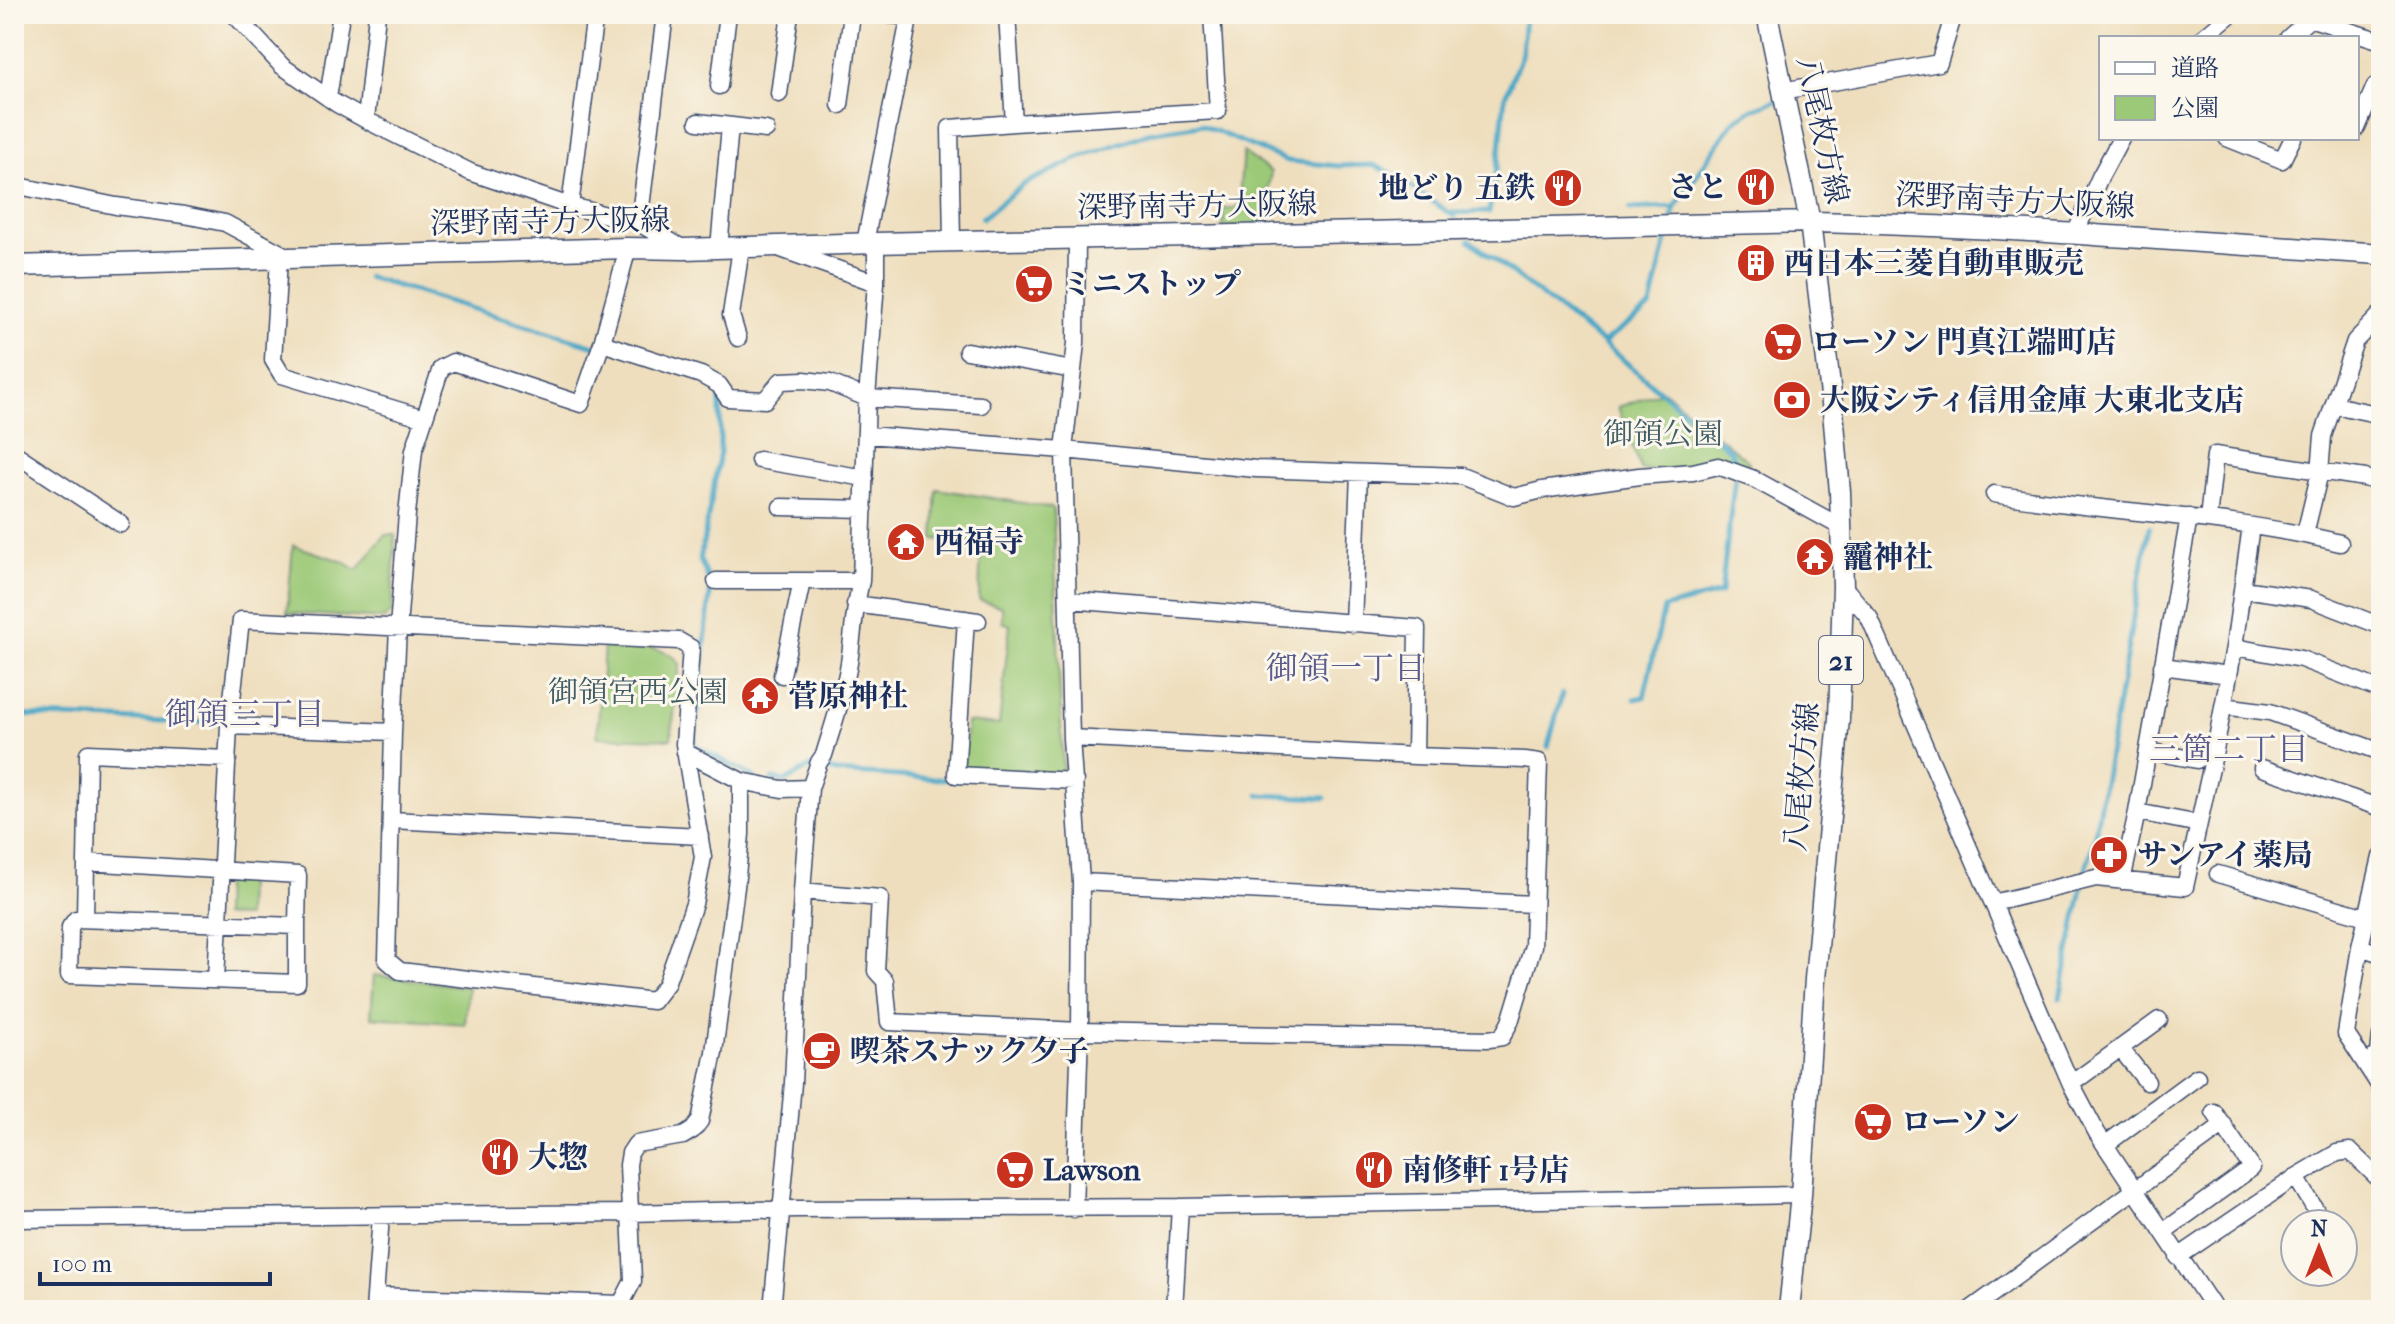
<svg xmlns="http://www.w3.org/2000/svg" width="2395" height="1324" viewBox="0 0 2395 1324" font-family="'IM FELL French Canon','Noto Serif JP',serif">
<rect width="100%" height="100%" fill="#fbf7ec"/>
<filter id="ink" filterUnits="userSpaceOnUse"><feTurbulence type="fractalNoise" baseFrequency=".0125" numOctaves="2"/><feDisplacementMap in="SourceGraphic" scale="16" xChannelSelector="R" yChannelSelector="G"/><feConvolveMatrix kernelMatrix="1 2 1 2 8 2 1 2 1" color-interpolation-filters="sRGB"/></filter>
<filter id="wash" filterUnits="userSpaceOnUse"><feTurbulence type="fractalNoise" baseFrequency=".006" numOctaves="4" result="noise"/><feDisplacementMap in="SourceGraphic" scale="32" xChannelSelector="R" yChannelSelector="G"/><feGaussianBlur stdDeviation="1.8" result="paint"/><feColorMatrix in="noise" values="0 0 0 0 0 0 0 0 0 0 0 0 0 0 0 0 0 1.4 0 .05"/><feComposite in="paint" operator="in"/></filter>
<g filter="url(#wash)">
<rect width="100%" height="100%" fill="#eedebd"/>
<!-- green -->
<path fill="#9cc977" stroke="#5c7c6a" stroke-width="2" d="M1243,152L1271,172L1262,226L1223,228V209L1238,208Z
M1664,391L1749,462L1748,468L1641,470L1618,407Z
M937,489L1053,508L1063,775L963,770L967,722L999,725L1010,625L1002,622V607L979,600L981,543L934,539Z
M385,535H395L392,612L384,619L287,613L293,545L344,562L357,570Z
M604,646C627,648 666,642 680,664L671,739L597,737Z
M224,882H247L246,917L223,916Z
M374,975L468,987L465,1024L371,1017Z"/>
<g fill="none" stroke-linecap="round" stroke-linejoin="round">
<!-- stream -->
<path stroke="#47a6c6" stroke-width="5" d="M1630,209L1675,207
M1450,213L1489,212L1500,149L1505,97L1522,53L1525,14
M1672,217L1675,207L1734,121L1753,109L1781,99
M982,218L1024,184L1077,159L1148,133L1201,125L1288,161L1338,166L1373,165L1391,173L1455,217
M1469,240L1603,343L1730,450L1737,467
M368,277L598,347
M1603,343L1651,306L1668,232
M720,395V452L700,560L711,585L694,745L754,777
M1635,699L1644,697L1664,608L1721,593L1735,477
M14,715L215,723
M1548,747L1562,694
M772,779L786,781L812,766L837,772L956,780
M1259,795L1325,798
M2086,869L2094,840L2149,527
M2060,998L2082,888"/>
</g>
</g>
<g filter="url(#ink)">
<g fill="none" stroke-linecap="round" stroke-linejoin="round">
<!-- minor casing -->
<g stroke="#3b496c" stroke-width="19">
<path id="minor" d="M234,14L282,66L337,104L366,120L470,172L570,206L639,223L682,248
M882,14L910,17
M2309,18L2381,41
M2202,38L2231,14
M2288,38L2315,14
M719,86L728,14
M1782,91L1939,63L1954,14
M779,94L790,14
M328,98L341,14
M840,105L852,14
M366,120L377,14
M698,122L766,130
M1014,123L1218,111L1212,14
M2357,128L2375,86
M2227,138L2282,160L2293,138
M14,185L116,206L184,215L225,223L290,258
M570,206L595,14
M639,223L665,14
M2075,234L2100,177L2121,138
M952,242L950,128L1014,123L1007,14
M865,243L910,14
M719,248L730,126
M781,249L876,283
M279,259L273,360L282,375L424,418
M738,338L731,315L741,248
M602,343L701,375L719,385L728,398L765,400L781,381L804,380L830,383L867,398L981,405
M967,351L1073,370
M2334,405L2381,415
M867,435L1064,450L1256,469L1461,476L1514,497L1542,490L1639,476L1693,472L1718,466L1754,479L1841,527
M14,453L121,524
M759,460L865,478
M1994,494C2109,513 2226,515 2340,543
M781,507L864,509
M2208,519L2215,455L2365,478L2381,483
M2305,534L2320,472L2323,436L2355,341L2381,314
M716,581H861
M1843,586L1869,617L2071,1084L2097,1133L2215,1310
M2243,589L2311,599L2381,626
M1069,600L1417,628L1415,756
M855,604L978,621
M966,619L956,775L1075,781
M1353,624L1359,473
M2234,647L2251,526
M2162,666L2229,675L2234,647L2301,659L2381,690
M782,675L802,581
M2223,706L2270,712L2381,752
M229,726L393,732
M2148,751L2197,760
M685,752L741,781L782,789L810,788
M2262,768L2381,808
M2137,812L2189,822
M391,820L700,836
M2381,857L2360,947L2346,1034L2381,1088
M86,862L298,875L297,926L76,919L70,927L69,975L297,983V926
M2218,874L2366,917
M2122,881L2137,812L2189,517
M1081,882L1533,904
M802,891L880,898L876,971L885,981L889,1022L1080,1031L1489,1039L1502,1037L1510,1022L1533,946L1539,762L1525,760L1415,756L1071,738
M1993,903L2096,878L2185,887L2215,750L2229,675
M85,918L88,753L228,759
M2360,947L2381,954
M216,980L229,726L241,620L679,641L691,648L684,744L703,857L694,904L666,984L653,1001L400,971L387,960L393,732L398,628L407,514L414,450L441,368L453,362L581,404L602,343L628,248
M2120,1048L2147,1082
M2366,1065L2379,1053L2381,1035
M2071,1084L2159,1020
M2105,1145L2197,1077
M2296,1177L2318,1214
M1074,1209L1080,1031L1081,882L1071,738L1064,450L1076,343L1077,239
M14,1219L629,1213L796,1209L1180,1207L1801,1195
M2163,1232L2252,1168L2214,1112
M2178,1257L2296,1177L2337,1153L2350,1151L2378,1178L2381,1179
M375,1296L621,1304L633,1281L628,1165L630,1153L636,1144L683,1136L693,1130L700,1121L714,1052L736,887L741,834V781
M374,1310L381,1216
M772,1310L793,1083L802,891L810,788L819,762L824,755C833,725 844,695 849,663C853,636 854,608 861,581L867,398L876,283V243
M1174,1310L1180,1207
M1970,1310L2224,1125"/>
</g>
<!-- major casing -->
<g stroke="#3b496c" stroke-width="23">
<path id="major" d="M1767,14L1810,222L1833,411L1840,492L1843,586L1839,719L1815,979L1801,1195L1789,1310
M14,266L628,248L684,249L876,243L1810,222C2001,226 2191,242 2381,254"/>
</g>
<!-- minor -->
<use href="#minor" stroke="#fff" stroke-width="16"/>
<!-- major -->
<use href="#major" stroke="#fff" stroke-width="20"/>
</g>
</g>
<!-- icons -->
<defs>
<g id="restaurant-disc" transform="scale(2)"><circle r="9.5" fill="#c8321e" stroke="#fbf7ec"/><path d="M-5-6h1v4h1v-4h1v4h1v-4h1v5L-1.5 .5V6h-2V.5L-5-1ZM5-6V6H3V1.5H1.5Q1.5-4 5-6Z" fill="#fff"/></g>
<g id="building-disc" transform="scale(2)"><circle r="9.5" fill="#c8321e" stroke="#fbf7ec"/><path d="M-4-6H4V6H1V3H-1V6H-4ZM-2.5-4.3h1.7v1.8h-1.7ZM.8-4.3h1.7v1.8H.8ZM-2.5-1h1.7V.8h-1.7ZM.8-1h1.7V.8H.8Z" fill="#fff"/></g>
<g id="supermarket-disc" transform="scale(2)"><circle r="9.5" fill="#c8321e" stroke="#fbf7ec"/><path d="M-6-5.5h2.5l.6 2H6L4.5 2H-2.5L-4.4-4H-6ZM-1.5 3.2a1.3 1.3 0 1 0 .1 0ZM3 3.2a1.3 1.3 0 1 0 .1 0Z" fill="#fff"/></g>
<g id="bank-disc" transform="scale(2)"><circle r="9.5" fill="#c8321e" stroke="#fbf7ec"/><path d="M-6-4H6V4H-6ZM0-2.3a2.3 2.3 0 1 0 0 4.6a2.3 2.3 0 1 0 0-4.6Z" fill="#fff"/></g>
<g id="temple-disc" transform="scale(2)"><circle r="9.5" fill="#c8321e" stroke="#fbf7ec"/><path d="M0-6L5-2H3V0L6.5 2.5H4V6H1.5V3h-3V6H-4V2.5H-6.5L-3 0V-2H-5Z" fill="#fff"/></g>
<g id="pharmacy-disc" transform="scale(2)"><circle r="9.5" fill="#c8321e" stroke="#fbf7ec"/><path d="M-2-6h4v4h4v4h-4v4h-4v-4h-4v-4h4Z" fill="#fff"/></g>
<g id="cafe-disc" transform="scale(2)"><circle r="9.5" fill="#c8321e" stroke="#fbf7ec"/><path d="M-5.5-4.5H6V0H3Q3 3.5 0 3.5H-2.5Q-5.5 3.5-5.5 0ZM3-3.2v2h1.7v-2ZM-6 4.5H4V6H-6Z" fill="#fff"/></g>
</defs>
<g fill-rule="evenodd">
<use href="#restaurant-disc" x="1756" y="187"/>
<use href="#restaurant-disc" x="1563" y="188"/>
<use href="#building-disc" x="1756" y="263"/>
<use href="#supermarket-disc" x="1034" y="284"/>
<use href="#supermarket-disc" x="1783" y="342"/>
<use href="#bank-disc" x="1792" y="400"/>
<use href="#temple-disc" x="906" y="542"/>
<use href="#temple-disc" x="1815" y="557"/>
<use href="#temple-disc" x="760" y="696"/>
<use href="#pharmacy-disc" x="2109" y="855"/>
<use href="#cafe-disc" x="822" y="1051"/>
<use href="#supermarket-disc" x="1873" y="1122"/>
<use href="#restaurant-disc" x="500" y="1157"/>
<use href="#supermarket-disc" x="1015" y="1170"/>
<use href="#restaurant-disc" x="1374" y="1170"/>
</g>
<g text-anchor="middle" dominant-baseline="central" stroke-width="6" stroke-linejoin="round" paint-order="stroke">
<!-- shield labels -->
<rect fill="#fbf7ec" stroke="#5e6b89" stroke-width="2" x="1819" y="636" width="44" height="48" rx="6"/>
<g font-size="28" font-weight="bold" fill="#1b2f5e">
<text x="1841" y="660">21</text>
</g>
<!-- street labels -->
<g font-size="30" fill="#1b2f5e" stroke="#fbf7ec">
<text transform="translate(1822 130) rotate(78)">八尾枚方線</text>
<text transform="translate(2015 201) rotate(3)">深野南寺方大阪線</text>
<text transform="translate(1197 206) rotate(-1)">深野南寺方大阪線</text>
<text transform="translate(550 222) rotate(-1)">深野南寺方大阪線</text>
<text transform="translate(1802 777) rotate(-85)">八尾枚方線</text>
</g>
<!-- poi labels -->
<g font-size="30" font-weight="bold" fill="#1b2f5e" stroke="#fbf7ec" text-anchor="start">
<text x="1728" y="187" text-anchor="end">さと</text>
<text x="1535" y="188" text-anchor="end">地どり 五鉄</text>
<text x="1784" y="263">西日本三菱自動車販売</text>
<text x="1062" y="284">ミニストップ</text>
<text x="1811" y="342">ローソン 門真江端町店</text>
<text x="1820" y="400">大阪シティ信用金庫 大東北支店</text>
<text x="934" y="542">西福寺</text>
<text x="1843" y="557">龗神社</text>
<text x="788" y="696">菅原神社</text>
<text x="2137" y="855">サンアイ薬局</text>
<text x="850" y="1051">喫茶スナック夕子</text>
<text x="1901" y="1122">ローソン</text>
<text x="528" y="1157">大惣</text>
<text x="1043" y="1170">Lawson</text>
<text x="1402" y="1170">南修軒 1号店</text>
</g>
<!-- park labels -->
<g font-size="30" fill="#425d66" stroke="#fbf7ec">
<text x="1663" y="434">御領公園</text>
<text x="638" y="692">御領宮西公園</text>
</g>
<!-- neighbourhood labels -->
<g font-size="32" fill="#5b5d8e" stroke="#fbf7ec">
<text x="1346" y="668">御領一丁目</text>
<text x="245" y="714">御領三丁目</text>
<text x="2229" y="749">三箇二丁目</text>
</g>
</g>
<!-- margin -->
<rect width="2395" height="1324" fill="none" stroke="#fbf7ec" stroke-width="48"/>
<!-- legend -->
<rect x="2099" y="36" width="260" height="104" fill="#fbf7ec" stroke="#a1a7b3" stroke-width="2"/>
<rect x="2115" y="62" width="40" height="12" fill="#ffffff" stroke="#a1a7b3" stroke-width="2"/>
<text x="2171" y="76" font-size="24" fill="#1b2f5e">道路</text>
<rect x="2115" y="96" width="40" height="24" fill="#9cc977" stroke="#a1a7b3" stroke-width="2"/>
<text x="2171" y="116" font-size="24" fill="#1b2f5e">公園</text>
<!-- north arrow -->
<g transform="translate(2319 1248)"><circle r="38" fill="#fbf7ec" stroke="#a1a7b3" stroke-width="2"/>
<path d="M0-6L14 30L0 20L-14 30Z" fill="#c8321e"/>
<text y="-12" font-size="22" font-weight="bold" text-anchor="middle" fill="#1b2f5e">N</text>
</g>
<!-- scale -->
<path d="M40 1272v12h230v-12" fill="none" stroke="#1b2f5e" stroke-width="4"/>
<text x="52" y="1272" font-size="24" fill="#1b2f5e" stroke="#fbf7ec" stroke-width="6" paint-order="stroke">100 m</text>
</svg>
